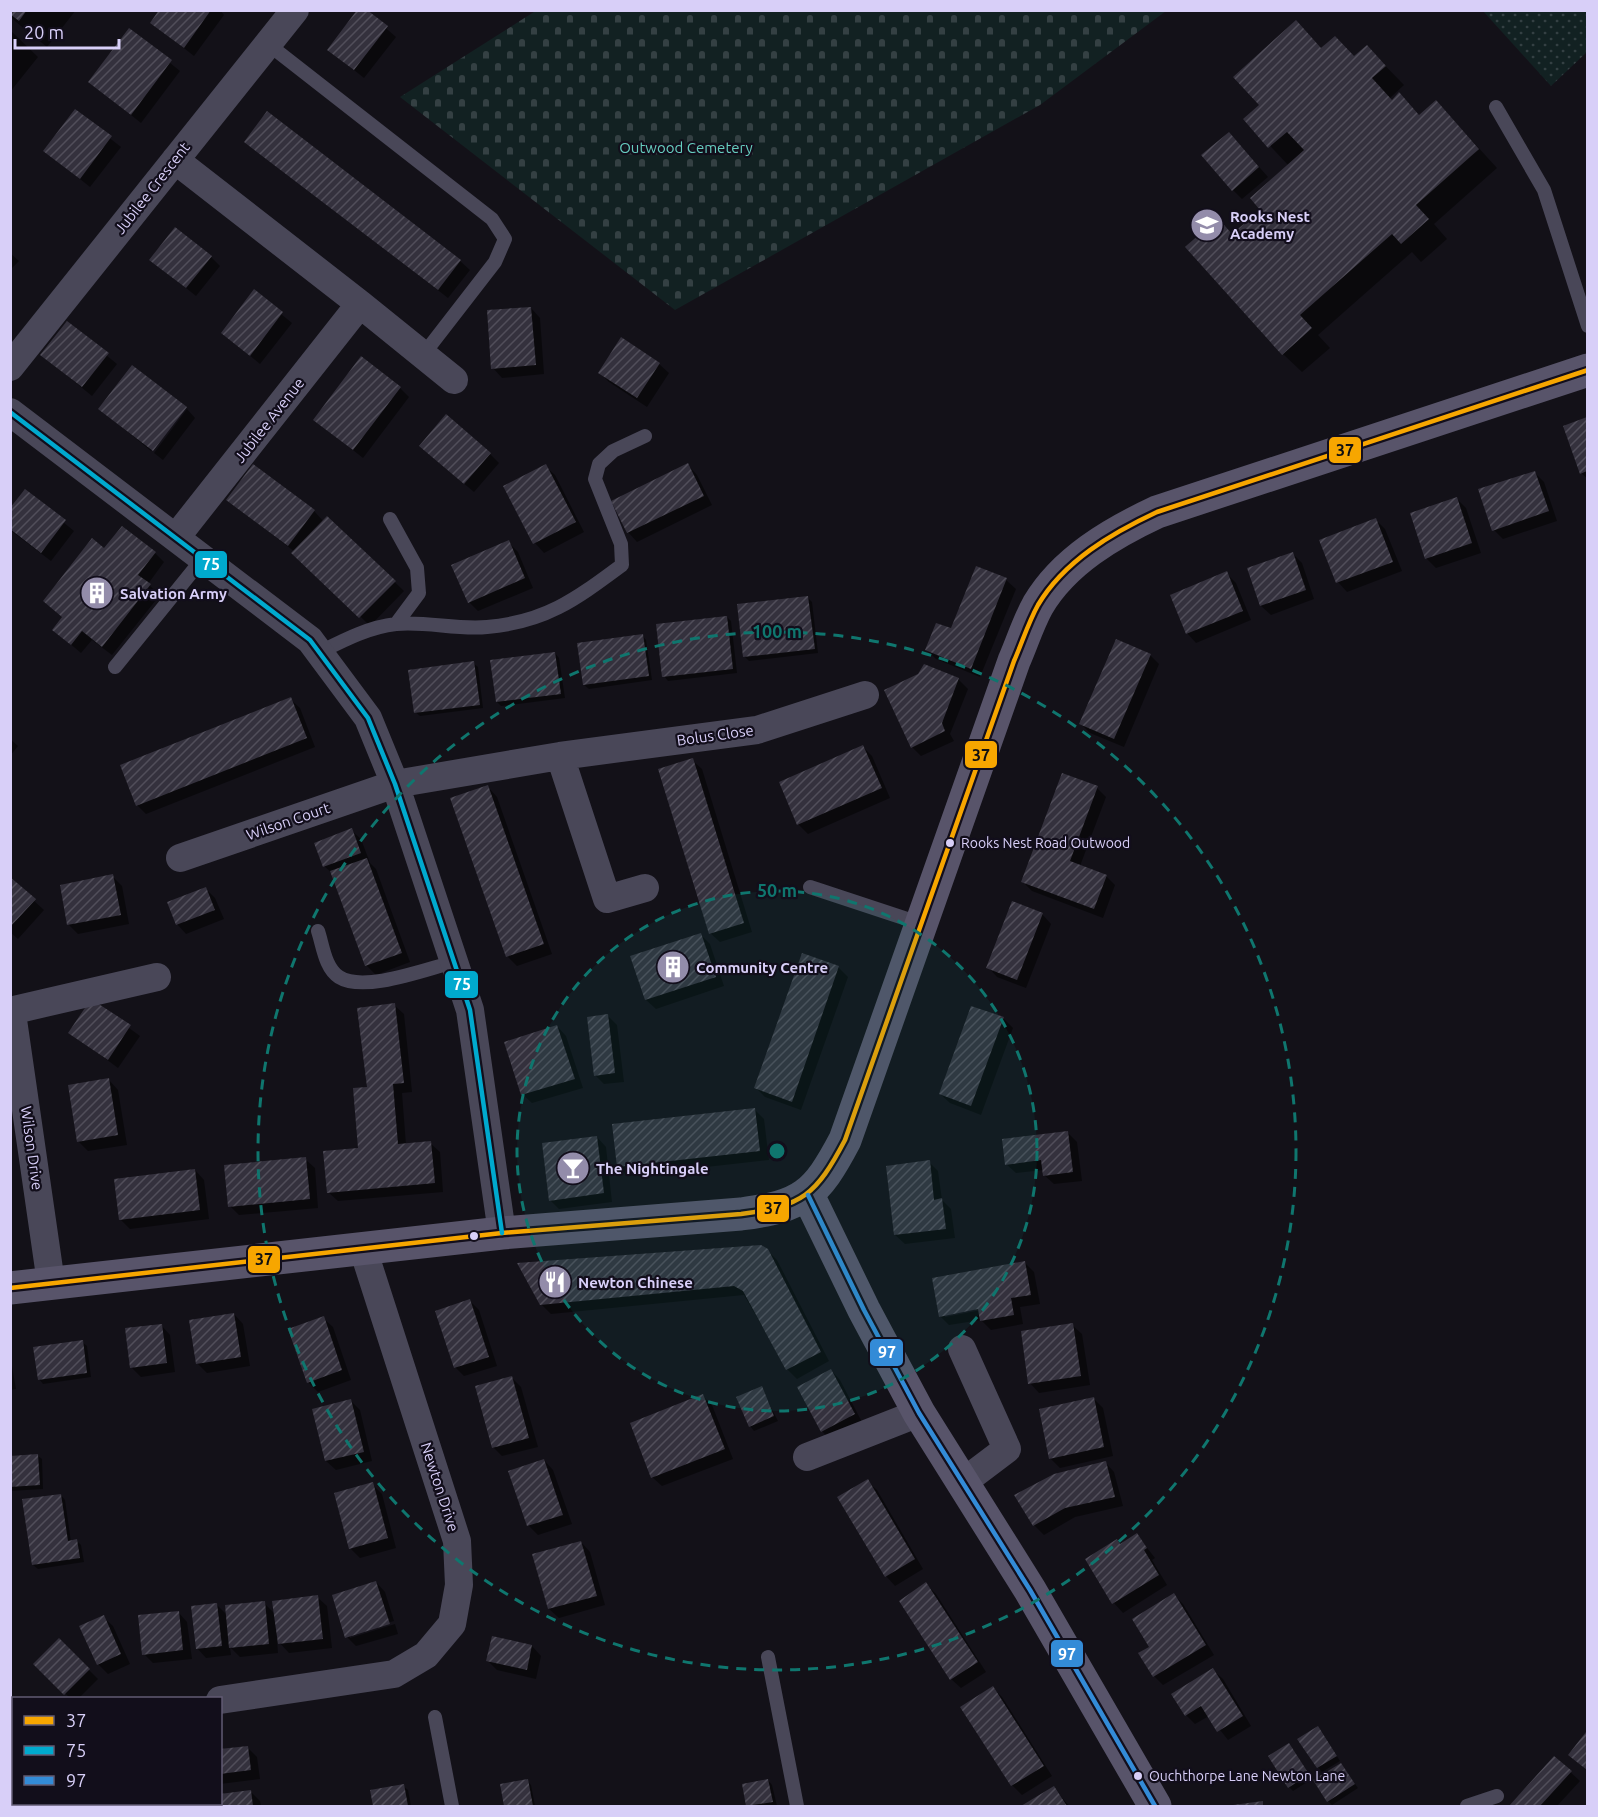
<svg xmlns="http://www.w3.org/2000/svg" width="1598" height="1817" viewBox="0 0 1598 1817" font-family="Ubuntu,sans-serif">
<defs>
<pattern id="grass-dots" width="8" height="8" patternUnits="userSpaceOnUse" patternTransform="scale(1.5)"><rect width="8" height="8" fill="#122122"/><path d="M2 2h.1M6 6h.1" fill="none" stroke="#344043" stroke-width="1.8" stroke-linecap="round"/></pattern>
<pattern id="cemetery-stones" width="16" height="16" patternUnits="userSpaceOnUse" patternTransform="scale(1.5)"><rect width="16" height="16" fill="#122122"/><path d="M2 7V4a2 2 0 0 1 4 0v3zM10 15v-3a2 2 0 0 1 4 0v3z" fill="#344043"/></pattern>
<pattern id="building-hatch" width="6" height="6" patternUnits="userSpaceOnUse" patternTransform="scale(1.5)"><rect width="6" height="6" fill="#34313d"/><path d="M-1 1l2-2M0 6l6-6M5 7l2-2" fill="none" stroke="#514e5a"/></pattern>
</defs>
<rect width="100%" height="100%" fill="#131118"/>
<!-- grass -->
<path fill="url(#grass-dots)" d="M1483,11H1587V52L1551,86Z"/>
<!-- cemetery -->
<path fill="url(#cemetery-stones)" d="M537,10H1166V11L1040,105L675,310L400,97Z"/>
<!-- shadow -->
<path fill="#0007" fill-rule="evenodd" d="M10,10H76L47,47L16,22L10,16Z
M161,10H220L224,15L194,56L152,23Z
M365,10L396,37L364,78L329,50Z
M1296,22L1322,49L1355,58L1367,47L1404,85L1390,98L1392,101L1399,94L1420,116L1454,121L1497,168L1434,224L1447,239L1421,262L1412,252L1318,335L1330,348L1302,372L1283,354L1233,236L1262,210L1289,166L1245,119L1261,105Z
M10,30L38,57L10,92Z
M129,30L180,71L141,123L90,82Z
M75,111L121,147L90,187L45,151Z
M246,141L460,261L470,270L448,298Z
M1238,143L1268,177L1242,199L1233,190Z
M10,253L19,261L10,270Z
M211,257L220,266L196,296L151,260Z
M254,292L292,323L260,364L223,333Z
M531,308L540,318L544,374L502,378L493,368Z
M67,323L117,364L92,396L42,355Z
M621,340L659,364L669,373L647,407L609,382L600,373Z
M400,388L409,397L363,458L315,420Z
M185,407L151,451L100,409Z
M187,409L195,418L163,460L154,453Z
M1588,419V479L1581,473L1565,427Z
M490,454L499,463L474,492L430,455Z
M688,465L697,475L712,505L637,542L628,532Z
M545,466L555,475L584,532L544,553L535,543Z
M1534,472L1544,482L1557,521L1503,539L1494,530Z
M25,491L74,531L51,561L10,530V510Z
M1457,499L1466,508L1481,553L1436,568L1426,558Z
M228,500L314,511L324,522L328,518L404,591L370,626L295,552Z
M1376,520L1385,529L1402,571L1347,592L1338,582Z
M508,542L518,552L533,588L478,611L469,602Z
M105,550L155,553L164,562L148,584L160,595L112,655L92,640L81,653L54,630Z
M1292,553L1302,563L1314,599L1271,615L1261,606Z
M1226,573L1236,583L1251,620L1196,643L1187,633Z
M1006,580L1016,589L980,677L936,659L927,650Z
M807,597L812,602L818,653L749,661L745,657Z
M727,617L731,621L737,673L668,681L664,676Z
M642,635L646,640L652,680L589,689L584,685Z
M555,653L559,658L565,698L501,706L497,702Z
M1150,655L1159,664L1124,747L1090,733L1081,724Z
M473,663L478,667L483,708L420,716L415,712Z
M958,679L968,689L950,734L954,741L921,756L912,747Z
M290,699L300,708L315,747L146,814L137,805Z
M10,739L18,746L10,756Z
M863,747L872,756L890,798L808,834L798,824Z
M692,760L702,769L752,932L720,942L710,933Z
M488,787L497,797L552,954L517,966L507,956Z
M1097,788L1106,797L1080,866L1106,876L1115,885L1103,918L1032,891L1022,881Z
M351,830L361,839L370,863L376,869L410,962L376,975L366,965L333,874L324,866Z
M112,876L122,886L129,924L78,934L69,925L61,886Z
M10,879L44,910L18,939L10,932Z
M206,889L215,898L224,919L186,934L177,924Z
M1042,914L1051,924L1026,988L997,977L988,967Z
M700,934L710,944L724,986L656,1009L646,1000L632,957Z
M838,967L848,977L801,1110L765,1097L756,1088Z
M92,1001L140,1036L118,1068L70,1032Z
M394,1005L404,1014L412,1092L402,1093L406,1145L430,1143L440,1152L443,1192L338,1201L328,1192L360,1149L369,1088Z
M608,1016L617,1025L624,1082L604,1084L595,1075Z
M1003,1018L1013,1028L981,1115L950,1103L940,1094Z
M557,1026L566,1036L583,1088L532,1103L522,1094Z
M109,1080L118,1090L127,1145L88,1151L78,1141Z
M755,1110L764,1119L769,1160L627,1176L618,1166Z
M1068,1133L1077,1142L1082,1181L1054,1184L1044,1175V1170L1016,1173L1006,1164Z
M597,1137L606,1147L612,1202L559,1209L550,1200Z
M305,1159L315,1168L318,1208L239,1215L230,1206Z
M929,1162L938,1171L942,1200L951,1209L955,1238L905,1244L895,1235Z
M195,1170L204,1180L209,1219L130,1229L120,1219Z
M767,1250L777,1260L829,1361L797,1379L787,1369L744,1295L551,1314L541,1304Z
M1024,1262L1034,1272L1040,1304L1020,1307L1023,1324L991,1330L981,1320L949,1325L940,1316ZM985,1306L986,1309L945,1317V1314Z
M470,1301L479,1310L497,1366L464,1376L455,1367Z
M234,1314L243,1324L250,1366L207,1373L197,1363Z
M323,1318L333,1327L351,1380L318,1392L308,1382Z
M161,1325L170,1335L175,1372L141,1377L132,1368Z
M1072,1325L1082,1334L1090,1385L1039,1393L1030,1383Z
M82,1342L87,1346L91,1377L43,1384L39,1379Z
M10,1355L16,1389L10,1390Z
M831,1370L840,1380L863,1424L831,1441L822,1431Z
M512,1378L521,1387L538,1447L502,1456L493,1447Z
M761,1388L778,1421L754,1431L750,1426Z
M703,1396L712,1405L733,1459L662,1486L652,1477Z
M1093,1398L1103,1408L1113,1456L1060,1468L1050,1458Z
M350,1400L360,1410L372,1461L336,1470L326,1461Z
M37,1455L42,1459L43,1489L10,1491V1457Z
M544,1460L553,1470L572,1524L538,1535L529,1526L510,1472Z
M1105,1462L1114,1472L1123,1506L1075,1517L1044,1535L1034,1525L1017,1496Z
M867,1481L877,1490L923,1569L895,1586L886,1576Z
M372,1484L382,1494L396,1548L360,1558L350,1548Z
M61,1495L65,1500L71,1542L77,1541L81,1545L84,1562L38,1569L33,1565Z
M1137,1535L1155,1558L1152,1560L1167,1585L1123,1613L1114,1603L1087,1560Z
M581,1542L590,1552L605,1605L559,1618L549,1609Z
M376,1582L385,1592L394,1621L350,1634V1638L395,1624L398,1634L356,1646L347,1637Z
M926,1584L936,1594L986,1672L961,1688L951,1679Z
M1174,1595L1183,1604L1214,1655L1163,1685L1154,1676L1151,1647Z
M317,1597L327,1606L332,1648L289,1653L277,1640L278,1653L240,1657L230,1647L231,1655L206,1658L197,1648L217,1605L228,1616L264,1603L276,1615Z
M178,1612L187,1622L192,1659L153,1663L144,1654Z
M103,1617L113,1626L130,1664L108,1674L98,1664L81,1627Z
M59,1640L98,1679L79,1698H70L35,1664Z
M532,1646L541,1656L536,1679L497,1670L488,1661Z
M1213,1670L1223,1679L1251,1726L1228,1740L1209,1716L1195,1724L1186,1715Z
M992,1687L1002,1697L1052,1776L1022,1795L1012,1785L962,1707Z
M1322,1732L1340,1761L1322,1772L1318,1767Z
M1586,1734L1588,1735V1771L1570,1755Z
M248,1748L257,1757L260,1779L220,1784V1751Z
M1293,1749L1312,1779L1293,1791L1289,1787Z
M1555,1758L1580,1781L1557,1806H1511Z
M1341,1765L1358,1788L1332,1805L1328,1801Z
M768,1780L772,1785L777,1806H748L743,1785Z
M527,1781L531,1785L535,1806H506L502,1785Z
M403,1786L408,1790L411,1806H375L371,1791Z
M1054,1788L1069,1806H1024Z
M251,1792L260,1801L261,1806H208V1804H220Z
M26,1804H80V1806H26Z"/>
<!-- building -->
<path fill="url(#building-hatch)" d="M10,10H27L19,21L10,14Z
M159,10H211L184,48L150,23Z
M357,10H367L388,26L354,70L327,50Z
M1296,20L1321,48L1335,36L1354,56L1367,45L1386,66L1372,78L1392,100L1399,92L1419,115L1436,100L1479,149L1416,205L1429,219L1401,244L1392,234L1300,315L1312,328L1282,355L1185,247L1218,218L1232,234L1260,210L1250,198L1304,150L1287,132L1268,148L1243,119L1259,105L1233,77Z
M129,28L172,60L131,115L88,82Z
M75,109L112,136L80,179L43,151Z
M267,111L461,260L438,290L244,142Z
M1229,132L1259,167L1232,191L1201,155Z
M175,227L212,256L186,288L149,260Z
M254,289L283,312L250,356L221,333Z
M531,307L536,365L491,369L487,310Z
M67,321L109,353L82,387L40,355Z
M621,337L660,363L637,398L598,373Z
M361,356L401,387L353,450L313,420Z
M132,365L187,407L153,451L98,409Z
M446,414L491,453L464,484L419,446Z
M1587,417V471L1580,474L1563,426Z
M688,463L704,496L627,533L611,501Z
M253,464L315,510L288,546L226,500Z
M546,464L576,522L533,544L503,486Z
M1535,471L1549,511L1492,531L1478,489Z
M25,489L66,520L41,553L10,529V508Z
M1457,497L1472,543L1425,559L1410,513Z
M327,516L396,581L359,618L291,553Z
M1376,518L1393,562L1336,583L1319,540Z
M122,526L156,552L138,575L151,584L102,647L82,631L71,645L52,630L62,617L43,601L92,538L104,548Z
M509,540L525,578L468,603L451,565Z
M1293,552L1306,590L1260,606L1247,568Z
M976,566L1007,578L971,669L925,650L936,623L951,628Z
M1227,571L1243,611L1186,634L1170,595Z
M808,596L815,649L743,657L737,604Z
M727,616L733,669L662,677L656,624Z
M643,634L649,676L583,685L577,643Z
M1116,639L1151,654L1114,739L1079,724Z
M555,652L561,694L496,702L490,660Z
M474,661L480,705L414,713L408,670Z
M924,664L959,678L942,723L945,731L911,748L884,690L918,674Z
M291,697L307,738L136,806L120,765Z
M863,745L882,788L797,825L779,782Z
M693,758L744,923L709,934L658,769Z
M1062,773L1098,786L1070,861L1107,875L1094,909L1021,882Z
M488,785L544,944L506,957L450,798Z
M352,828L361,853L323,867L314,843Z
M367,858L402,953L365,966L330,871Z
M113,874L121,915L67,925L60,885Z
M10,877L36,899L10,927Z
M206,887L215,910L176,925L167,902Z
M1012,901L1043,913L1017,980L986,968Z
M701,933L716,977L645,1000L630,956Z
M802,953L839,966L792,1102L754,1088Z
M91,999L131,1025L108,1060L68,1033Z
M395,1003L404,1083L393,1084L398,1144L431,1141L435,1183L327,1193L323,1151L358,1148L353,1088L367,1087L357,1008Z
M971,1006L1004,1017L971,1106L939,1094Z
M608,1014L615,1073L594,1076L587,1017Z
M557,1025L575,1079L521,1095L504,1042Z
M109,1078L118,1135L77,1142L68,1085Z
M755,1108L760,1151L617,1167L612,1124Z
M1068,1131L1073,1172L1043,1176L1041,1160L1005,1165L1002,1139Z
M597,1136L604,1193L549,1201L542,1143Z
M306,1157L310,1199L228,1207L224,1165Z
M930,1160L934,1200L942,1198L946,1229L894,1235L886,1166Z
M195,1169L200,1210L119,1220L114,1179Z
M761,1245L768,1249L821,1352L786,1370L743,1291L734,1286L540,1305L517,1263Z
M1025,1261L1031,1295L1011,1298L1014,1315L980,1321L978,1309L939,1317L932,1278Z
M470,1299L489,1357L454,1368L435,1311Z
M234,1313L241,1357L196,1364L189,1320Z
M324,1316L342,1370L307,1383L288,1329Z
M1073,1323L1081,1376L1028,1384L1021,1331Z
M162,1324L167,1363L130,1368L125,1328Z
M83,1340L87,1373L38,1380L33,1347Z
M831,1369L855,1414L821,1432L797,1387Z
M512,1376L529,1438L492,1448L475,1386Z
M762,1386L774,1416L749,1427L736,1397Z
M703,1394L725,1449L651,1478L630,1423Z
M1094,1397L1104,1447L1049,1459L1039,1409Z
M351,1399L364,1452L325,1461L312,1409Z
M38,1454L40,1485L10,1487V1456Z
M544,1459L563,1515L527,1526L508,1471Z
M1106,1461L1115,1497L1065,1508L1033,1526L1014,1495L1054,1474Z
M868,1479L915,1559L885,1577L837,1497Z
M373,1482L388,1538L349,1549L334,1493Z
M61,1494L68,1541L77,1539L80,1558L32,1565L22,1499Z
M1137,1533L1147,1548L1144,1550L1159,1575L1112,1604L1085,1559L1117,1539L1120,1544Z
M581,1541L597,1596L548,1609L532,1554Z
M376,1581L390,1624L345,1638L332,1595Z
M926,1582L978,1662L950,1680L899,1601Z
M1174,1593L1206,1645L1153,1677L1138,1653L1149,1647L1132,1619Z
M318,1595L323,1639L278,1644L272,1601Z
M265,1601L269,1644L229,1648L225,1605Z
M217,1603L222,1646L196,1649L191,1606Z
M179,1611L183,1650L142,1655L138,1615Z
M104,1615L121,1654L97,1665L79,1626Z
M492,1636L532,1645L527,1670L486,1661Z
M59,1638L90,1669L64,1695L33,1664Z
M1213,1668L1243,1716L1217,1732L1201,1706L1185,1716L1171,1694Z
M993,1686L1044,1766L1011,1786L960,1707Z
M1318,1726L1337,1756L1317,1768L1297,1739Z
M1586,1732L1587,1733V1770L1568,1755Z
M1289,1743L1309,1774L1288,1788L1268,1756Z
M248,1746L251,1770L220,1774V1749Z
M1554,1756L1572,1771L1540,1806H1509Z
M1341,1763L1355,1784L1327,1802L1313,1780Z
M528,1779L533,1806H504L500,1784Z
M768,1779L773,1802L746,1806L742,1784Z
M404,1784L408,1806H373L370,1790Z
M1054,1786L1067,1806H1021Z
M251,1790L253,1806H207L206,1804H220V1794Z
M1263,1801V1806H1233V1805Z
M24,1804H71V1806H24Z"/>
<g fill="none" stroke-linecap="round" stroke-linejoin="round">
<!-- lane -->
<path stroke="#494758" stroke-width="14" d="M268,44L492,219L505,239L495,262L423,355
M1496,107L1544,190L1588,326
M390,519L417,568L419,593L396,624
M320,652C344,640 369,627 396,624C426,621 457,630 487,627C546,622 576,599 622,565L621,544L595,479L599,464L613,451L645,436
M115,667L204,557
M810,887L922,924
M318,931C323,946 325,968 339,977C364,993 426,969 454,962
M768,1657L797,1806
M435,1717L452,1806
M1467,1806L1497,1796"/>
<!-- street -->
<path stroke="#494758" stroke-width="28" d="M175,160L360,304L454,380
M10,367L295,10
M10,412L310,640L368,718L395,784L470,1010L502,1233
M177,536L360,304
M560,756L607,899L645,888
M180,858L395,784L560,756L757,730L865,695
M10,1011L157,977
M12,1013L51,1283
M962,1349L1007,1449L962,1483
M807,1457L919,1413
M220,1700L394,1674L426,1655L452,1624L459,1585L457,1541L363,1249
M166,1806L167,1804"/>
<!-- secondary -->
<path stroke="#58546a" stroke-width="33" d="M808,1195L864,1310L919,1413L1030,1590L1155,1806
M10,1288L502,1233L741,1214C803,1206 816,1195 845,1140L1014,661C1022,643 1028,623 1038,605C1064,561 1112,533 1157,512L1588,370"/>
<!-- bus-1 casing -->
<g stroke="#120e1b" stroke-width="9">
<path id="bus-1" d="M10,1288L502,1233L741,1214C803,1206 816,1195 845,1140L1014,661C1022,643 1028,623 1038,605C1064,561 1112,533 1157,512L1588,370"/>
</g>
<!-- bus-2 casing -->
<g stroke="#120e1b" stroke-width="9">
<path id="bus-2" d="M10,412L310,640L368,718L395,784L470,1010L502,1233"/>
</g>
<!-- bus-3 casing -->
<g stroke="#120e1b" stroke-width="9">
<path id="bus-3" d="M808,1195L864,1310L919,1413L1030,1590L1155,1806"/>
</g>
<!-- bus-1 -->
<use href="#bus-1" stroke="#f7a600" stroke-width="4.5"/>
<!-- bus-2 -->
<use href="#bus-2" stroke="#00a9ce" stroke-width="4.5"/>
<!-- bus-3 -->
<use href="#bus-3" stroke="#338bd7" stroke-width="4.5"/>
</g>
<!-- distance rings -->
<circle cx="777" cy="1151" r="260" fill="#0f766e" fill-opacity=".12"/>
<g fill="none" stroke="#0f766e" stroke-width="3" stroke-dasharray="10 8">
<circle cx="777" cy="1151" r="260"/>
<circle cx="777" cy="1151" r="519"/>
</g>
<!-- icons -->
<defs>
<g id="school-disc" transform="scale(1.725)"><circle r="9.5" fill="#938caa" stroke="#120e1b"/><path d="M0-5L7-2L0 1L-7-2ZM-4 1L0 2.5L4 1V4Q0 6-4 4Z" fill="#fff"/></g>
<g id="building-disc" transform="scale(1.725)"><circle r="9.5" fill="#938caa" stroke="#120e1b"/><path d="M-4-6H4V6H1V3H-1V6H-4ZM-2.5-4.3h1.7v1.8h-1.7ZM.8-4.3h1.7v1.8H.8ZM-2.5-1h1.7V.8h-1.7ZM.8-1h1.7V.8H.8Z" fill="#fff"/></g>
<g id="bar-disc" transform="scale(1.725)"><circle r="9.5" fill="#938caa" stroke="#120e1b"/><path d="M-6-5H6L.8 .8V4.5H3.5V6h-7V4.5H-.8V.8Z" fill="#fff"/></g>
<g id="restaurant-disc" transform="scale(1.725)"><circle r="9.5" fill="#938caa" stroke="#120e1b"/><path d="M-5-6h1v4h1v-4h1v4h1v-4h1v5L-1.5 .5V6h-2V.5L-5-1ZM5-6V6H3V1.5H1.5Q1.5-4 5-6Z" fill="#fff"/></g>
</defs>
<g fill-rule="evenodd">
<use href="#school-disc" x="1207" y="225"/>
<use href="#building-disc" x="97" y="593"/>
<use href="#building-disc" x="673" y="967"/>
<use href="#bar-disc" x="573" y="1168"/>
<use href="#restaurant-disc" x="555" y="1282"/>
</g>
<!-- markers -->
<g fill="#d8cff8" stroke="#120e1b" stroke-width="2">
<circle cx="950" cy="843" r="5"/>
<circle cx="474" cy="1236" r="5"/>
<circle cx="1138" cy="1776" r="5"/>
</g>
<g text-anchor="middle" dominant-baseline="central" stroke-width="4.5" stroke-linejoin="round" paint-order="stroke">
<!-- bus labels -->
<g font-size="14" fill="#d8cff8" stroke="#120e1b" text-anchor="start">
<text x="961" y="843">Rooks Nest Road Outwood</text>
<text x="1149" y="1776">Ouchthorpe Lane Newton Lane</text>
</g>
<!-- park labels -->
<g font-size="15" fill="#66cdbf" stroke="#120e1b">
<text x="686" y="147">Outwood Cemetery</text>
</g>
<!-- street labels -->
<g font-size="15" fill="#d8cff8" stroke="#120e1b">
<text transform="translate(152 188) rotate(-52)">Jubilee Crescent</text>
<text transform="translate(269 420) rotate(-52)">Jubilee Avenue</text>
<text transform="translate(715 735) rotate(-8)">Bolus Close</text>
<text transform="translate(288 821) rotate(-19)">Wilson Court</text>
<text transform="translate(32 1148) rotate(82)">Wilson Drive</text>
<text transform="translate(440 1487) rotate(72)">Newton Drive</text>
</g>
<!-- poi labels -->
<g font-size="15" font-weight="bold" fill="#d8cff8" stroke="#120e1b" text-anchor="start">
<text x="1230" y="216">Rooks Nest<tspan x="1230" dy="17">Academy</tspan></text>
<text x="120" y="593">Salvation Army</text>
<text x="696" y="967">Community Centre</text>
<text x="596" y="1168">The Nightingale</text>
<text x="578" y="1282">Newton Chinese</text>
</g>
</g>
<circle cx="777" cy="1151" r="9" fill="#0f766e" stroke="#120e1b" stroke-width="3"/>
<g font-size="18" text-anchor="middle" font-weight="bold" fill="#0f766e" stroke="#120e1b" stroke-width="4.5" stroke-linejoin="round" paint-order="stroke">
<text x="777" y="638">100 m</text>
<text x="777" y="897">50 m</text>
</g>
<g stroke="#120e1b" stroke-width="2">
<rect x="1328" y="436" width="34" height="28" rx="6" fill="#f7a600"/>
<rect x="194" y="550" width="34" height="29" rx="6" fill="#00a9ce"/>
<rect x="964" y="740" width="34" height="29" rx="6" fill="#f7a600"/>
<rect x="444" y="970" width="35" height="29" rx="6" fill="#00a9ce"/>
<rect x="756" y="1194" width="34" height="29" rx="6" fill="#f7a600"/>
<rect x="247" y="1245" width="34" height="29" rx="6" fill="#f7a600"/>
<rect x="869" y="1338" width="35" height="29" rx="6" fill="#338bd7"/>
<rect x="1050" y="1639" width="34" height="29" rx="6" fill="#338bd7"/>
</g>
<g font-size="16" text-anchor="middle" font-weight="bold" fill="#fff">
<text x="211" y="570">75</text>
<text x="462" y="990">75</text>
<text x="887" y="1358">97</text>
<text x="1067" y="1660">97</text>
</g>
<g font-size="16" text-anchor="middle" font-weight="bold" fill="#111">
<text x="1345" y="456">37</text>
<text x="981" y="761">37</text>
<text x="773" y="1214">37</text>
<text x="264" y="1265">37</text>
</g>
<!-- border -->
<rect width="1598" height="1817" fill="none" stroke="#d8cff8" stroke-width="24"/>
<!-- legend -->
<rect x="12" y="1697" width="210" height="108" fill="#120e1b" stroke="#615b73" stroke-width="1.5"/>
<rect x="24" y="1716" width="30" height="9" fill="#f7a600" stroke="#615b73" stroke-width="1.5"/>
<text x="66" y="1727" font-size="18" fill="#d8cff8">37</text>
<rect x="24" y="1746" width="30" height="9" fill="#00a9ce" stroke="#615b73" stroke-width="1.5"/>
<text x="66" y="1757" font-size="18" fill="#d8cff8">75</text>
<rect x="24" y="1776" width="30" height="9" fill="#338bd7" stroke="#615b73" stroke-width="1.5"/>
<text x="66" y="1787" font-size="18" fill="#d8cff8">97</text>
<!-- scale -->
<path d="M15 39v9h104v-9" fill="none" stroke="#d8cff8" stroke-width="3"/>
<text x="24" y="39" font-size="18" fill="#d8cff8" stroke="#120e1b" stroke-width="4.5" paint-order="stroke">20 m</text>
</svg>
